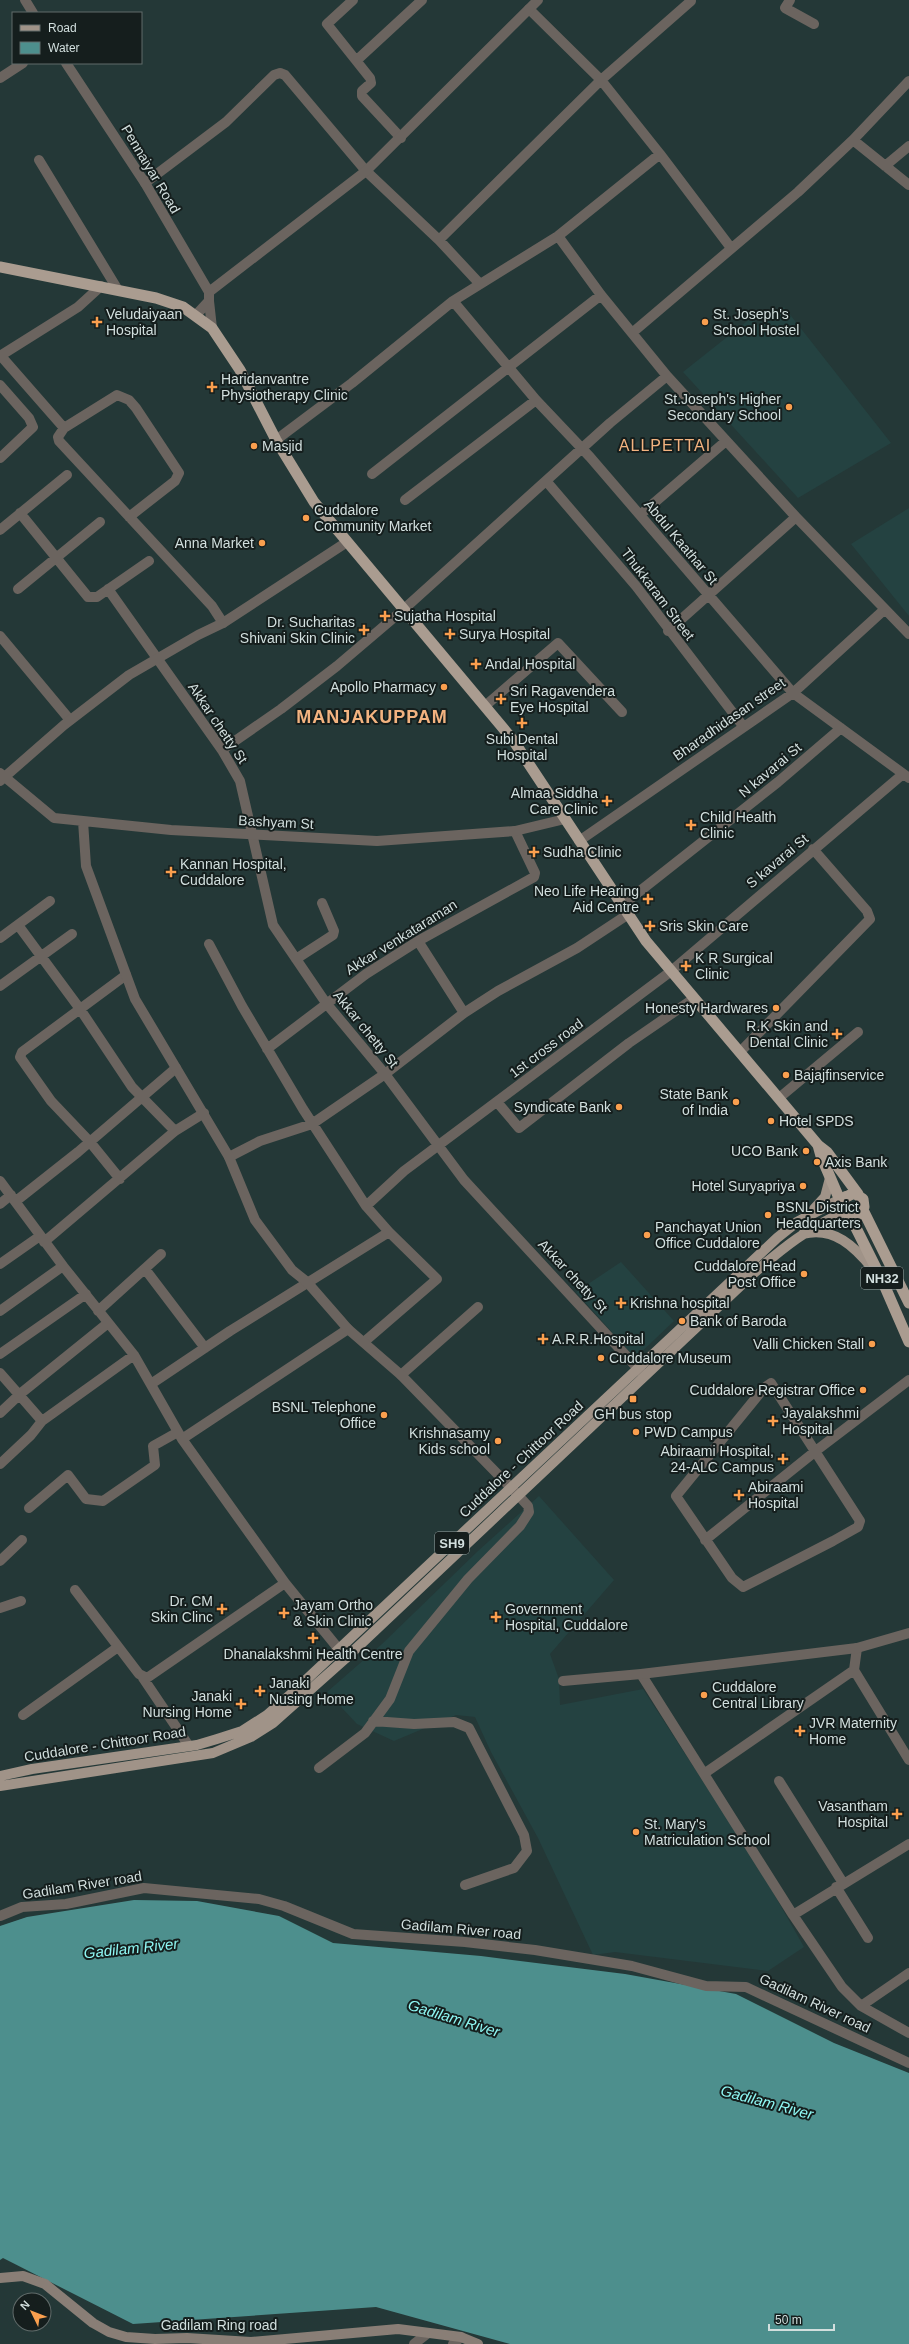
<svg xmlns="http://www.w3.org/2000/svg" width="909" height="2344" viewBox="0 0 909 2344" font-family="Helvetica,sans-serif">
<rect width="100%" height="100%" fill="#243837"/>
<!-- built -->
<path fill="#244241" d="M784,307L891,443L798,498L683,372L751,318L759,326Z
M909,508V616L851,544Z
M621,1262L674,1321L635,1358L576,1292Z
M539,1496L614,1580L550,1654L559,1679L560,1705L643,1689L758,1866L804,1947L768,1971L615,1952L593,1955L538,1838L491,1752L475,1717L456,1715L394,1741L357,1724L327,1692L382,1644L478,1551Z"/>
<!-- water -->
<path fill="#4d8f8d" d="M134,1900L197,1901L279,1916L333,1943L481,1956L625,1974L736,1994L834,2043L909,2073V2344H510L376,2307L133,2324L3,2258L0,2260V1926L27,1917Z"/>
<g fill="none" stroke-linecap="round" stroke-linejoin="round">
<!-- minor -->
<path stroke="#6b645f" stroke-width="10" d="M353,0L327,24L370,78L371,83L362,91V96L401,138
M790,0L785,8L814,24
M529,9L601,80L660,154L731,248
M357,60L422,0
M0,78L23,63
M853,140L909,81
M39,160L118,290
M885,166L909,146
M145,183L226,122L274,75L280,73L285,75L366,171L439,240L479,283
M558,236L601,295L667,376
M439,240L601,80L691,1
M453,301L536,400L590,457L793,693L909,778
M632,333L798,192L853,140L909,185
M0,356L78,307L101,286
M1,356L64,428L58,437L59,441L212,606L223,623
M0,385L29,418L33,427L0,458
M64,428L117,395L129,400L136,408L179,473L175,481L129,517
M276,440L352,383L453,301L558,236L660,154
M372,474L601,295
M547,482L636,586L743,726
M405,500L536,400
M20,513L88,597H97L149,561
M640,515L726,441
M0,530L67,475
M18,589L100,522
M108,589L222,750L240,781L273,925L326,1003L385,1074L464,1180L643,1374
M668,631L796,517
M0,636L70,720
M485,706L558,643L622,712
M222,750L281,709L337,666L404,609L610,423L667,376L796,517L909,634
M579,841L793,693L885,609
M621,906L778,782L841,728
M18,925L80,1009L132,1087L175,1131
M0,938L50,901
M418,941L464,1013
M209,944L242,1006L303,1109L366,1206L389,1232L437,1279L364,1342
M296,959L333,935L334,931L322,903
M0,986L72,934
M267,1049L366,974L418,941L534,877L535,873L515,831
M740,1052L870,919L867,911L813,849
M779,1098L858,1032
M497,1102L519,1128L629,1043L693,999
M229,1157L260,1141L312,1124L385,1074L464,1013L498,991L577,948L627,915
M120,1179L90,1142L51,1101L20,1057L22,1052L126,975
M0,1181L63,1266L134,1355L182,1439L285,1583L346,1658
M16,1201L78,1152L176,1068
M0,1204L11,1195
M366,1206L404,1171L670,972L903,774
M44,1242L175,1131L204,1113
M0,1264L40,1236
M145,1269L205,1348
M0,1311L63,1266
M98,1311L161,1254
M0,1354L86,1294
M0,1373L42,1421
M401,1375L478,1307
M771,1383L860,1521L858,1527L833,1541L743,1587L732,1578L676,1496L764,1388Z
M151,1384L230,1331L389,1232
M0,1413L20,1394L108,1323
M182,1439L348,1329
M0,1464L31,1435L42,1421L134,1355
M29,1508L68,1475L86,1499L103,1501L155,1465L153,1446L178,1432
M705,1540L817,1450L909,1380
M0,1561L22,1540
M75,1590L139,1674L147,1678L285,1583
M0,1608L21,1601
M857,1648L854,1670L909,1760
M641,1674L793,1915L842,1987L861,2006L909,2033
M143,1678L189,1746
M23,1715L118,1647
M373,1721L414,1724L454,1722L469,1728L524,1835L527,1851L514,1868L465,1885
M319,1768L365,1733L390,1699L409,1651L468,1579L520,1526L529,1512L528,1506L518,1495
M705,1773L854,1670
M779,1781L843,1883
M836,1887L868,1938
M793,1915L909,1844
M0,1916L22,1907L66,1904L144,1888L259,1899L284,1906L353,1934L465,1942L535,1950L632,1966L706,1986L746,1987L909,2063
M861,2006L909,1973
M414,2344L428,2333
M453,2344L461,2337"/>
<!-- tertiary -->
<path stroke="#6b645f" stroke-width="10" d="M25,0L33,13
M66,63L145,183L209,292
M209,292L366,171L538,0
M209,301L212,328
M196,315L209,301V292
M0,773L54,818L171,830L377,841L515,831L565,819
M0,781L64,725L129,675L198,635L223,623L347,542
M83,821L86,866L135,999L229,1157L255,1220L292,1270L307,1282L348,1329L401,1375L518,1495
M563,1681L641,1674L857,1648L909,1633"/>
<!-- secondary -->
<path stroke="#897e76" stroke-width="10" d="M0,2278L23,2276L45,2284L93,2323L109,2332L126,2337L155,2339L187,2338L251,2342L398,2329L461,2337L478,2344"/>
<!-- primary -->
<path stroke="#a09388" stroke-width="10" d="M814,1209L825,1197L830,1178
M803,1234C834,1226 855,1247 873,1269
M0,1776L32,1769L197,1745L217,1739L242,1731L267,1715L291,1694L777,1238L797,1222L846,1196
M0,1786L213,1753L251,1737L273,1723L346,1658L754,1273C784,1247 808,1228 844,1212"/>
<!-- trunk -->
<path stroke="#aa9c90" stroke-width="11" d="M0,267L156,298L183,307L212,328L240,370L276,440L314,502L513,740L646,941L818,1145L827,1152L858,1194
M818,1145L821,1156L842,1205
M863,1210L909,1303
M850,1216L858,1215L864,1207L863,1199L854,1193L844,1198L842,1209L850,1216L882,1280L909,1342"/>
</g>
<!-- markers -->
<g fill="#fa9f4e" stroke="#151e1d" stroke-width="1.5">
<path d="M95 316h4v4h4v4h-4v4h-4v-4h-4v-4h4z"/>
<circle cx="705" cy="322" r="4"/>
<path d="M210 381h4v4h4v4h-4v4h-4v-4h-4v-4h4z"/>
<circle cx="789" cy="407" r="4"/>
<circle cx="254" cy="446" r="4"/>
<circle cx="306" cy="518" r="4"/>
<circle cx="262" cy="543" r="4"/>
<path d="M383 610h4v4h4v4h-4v4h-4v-4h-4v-4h4z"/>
<path d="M362 624h4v4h4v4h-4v4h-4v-4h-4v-4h4z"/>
<path d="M448 628h4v4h4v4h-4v4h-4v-4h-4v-4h4z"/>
<path d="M474 658h4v4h4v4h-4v4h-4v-4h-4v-4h4z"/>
<circle cx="444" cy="687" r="4"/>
<path d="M499 693h4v4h4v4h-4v4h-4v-4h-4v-4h4z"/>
<path d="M520 717h4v4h4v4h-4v4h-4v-4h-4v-4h4z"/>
<path d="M605 795h4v4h4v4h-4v4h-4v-4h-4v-4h4z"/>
<path d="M689 819h4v4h4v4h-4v4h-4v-4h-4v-4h4z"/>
<path d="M532 846h4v4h4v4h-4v4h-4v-4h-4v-4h4z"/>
<path d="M169 866h4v4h4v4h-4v4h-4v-4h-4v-4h4z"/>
<path d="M646 893h4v4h4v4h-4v4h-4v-4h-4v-4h4z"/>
<path d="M648 920h4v4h4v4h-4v4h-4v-4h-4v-4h4z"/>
<path d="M684 960h4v4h4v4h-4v4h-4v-4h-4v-4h4z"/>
<circle cx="776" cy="1008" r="4"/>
<path d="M835 1028h4v4h4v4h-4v4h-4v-4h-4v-4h4z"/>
<circle cx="786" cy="1075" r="4"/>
<circle cx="736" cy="1102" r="4"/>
<circle cx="619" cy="1107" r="4"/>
<circle cx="771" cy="1121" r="4"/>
<circle cx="806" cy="1151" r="4"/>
<circle cx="817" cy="1162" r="4"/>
<circle cx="803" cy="1186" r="4"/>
<circle cx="768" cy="1215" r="4"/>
<circle cx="647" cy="1235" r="4"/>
<circle cx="804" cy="1274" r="4"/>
<path d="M619 1297h4v4h4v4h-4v4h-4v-4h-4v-4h4z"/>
<circle cx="682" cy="1321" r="4"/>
<path d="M541 1333h4v4h4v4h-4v4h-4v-4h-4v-4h4z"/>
<circle cx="872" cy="1344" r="4"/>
<circle cx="601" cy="1358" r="4"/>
<circle cx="863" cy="1390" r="4"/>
<rect x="629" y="1395" width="8" height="8" rx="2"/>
<circle cx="384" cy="1415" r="4"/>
<path d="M771 1415h4v4h4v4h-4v4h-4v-4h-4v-4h4z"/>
<circle cx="636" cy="1432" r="4"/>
<circle cx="498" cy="1441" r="4"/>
<path d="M781 1453h4v4h4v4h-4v4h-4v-4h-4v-4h4z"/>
<path d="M737 1489h4v4h4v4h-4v4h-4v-4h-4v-4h4z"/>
<path d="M220 1603h4v4h4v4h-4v4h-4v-4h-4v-4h4z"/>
<path d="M282 1607h4v4h4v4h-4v4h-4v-4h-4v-4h4z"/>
<path d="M494 1611h4v4h4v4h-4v4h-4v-4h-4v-4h4z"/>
<path d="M311 1632h4v4h4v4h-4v4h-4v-4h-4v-4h4z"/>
<path d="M258 1685h4v4h4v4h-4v4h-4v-4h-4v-4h4z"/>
<circle cx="704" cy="1695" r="4"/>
<path d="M239 1698h4v4h4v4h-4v4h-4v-4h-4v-4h4z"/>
<path d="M798 1725h4v4h4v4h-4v4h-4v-4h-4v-4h4z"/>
<path d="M895 1808h4v4h4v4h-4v4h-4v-4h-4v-4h4z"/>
<circle cx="636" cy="1832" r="4"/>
</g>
<g text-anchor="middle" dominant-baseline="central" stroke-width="4" stroke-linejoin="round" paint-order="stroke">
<!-- shield labels -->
<g fill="#151e1d" stroke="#99a5a4" stroke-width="1">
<rect x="861" y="1267" width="42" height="22" rx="3"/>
<rect x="435" y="1532" width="34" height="22" rx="3"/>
</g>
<g font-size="13" font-weight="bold" fill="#d2dfde">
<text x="882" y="1278">NH32</text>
<text x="452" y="1543">SH9</text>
</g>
<!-- street labels -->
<g font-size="14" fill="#d2dfde" stroke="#151e1d">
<text transform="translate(151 169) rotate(59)">Pennaiyar Road</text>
<text transform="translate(681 542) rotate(50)">Abdul Kaathar St</text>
<text transform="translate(658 594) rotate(53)">Thukkaram Street</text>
<text transform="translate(729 719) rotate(-35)">Bharadhidasan street</text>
<text transform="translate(218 723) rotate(56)">Akkar chetty St</text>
<text transform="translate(770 770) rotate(-40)">N kavarai St</text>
<text transform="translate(276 822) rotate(3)">Bashyam St</text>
<text transform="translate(777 861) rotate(-40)">S kavarai St</text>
<text transform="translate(401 937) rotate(-32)">Akkar venkataraman</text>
<text transform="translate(366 1029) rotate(51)">Akkar chetty St</text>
<text transform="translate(546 1048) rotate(-37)">1st cross road</text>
<text transform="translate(573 1276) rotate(47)">Akkar chetty St</text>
<text transform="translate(521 1459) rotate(-43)">Cuddalore - Chittoor Road</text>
<text transform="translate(105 1744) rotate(-9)">Cuddalore - Chittoor Road</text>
<text transform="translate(82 1885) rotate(-9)">Gadilam River road</text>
<text transform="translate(461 1929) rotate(5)">Gadilam River road</text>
<text transform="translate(815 2003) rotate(25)">Gadilam River road</text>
<text x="219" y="2325">Gadilam Ring road</text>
</g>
<!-- poi labels -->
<g font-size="14" fill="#d2dfde" stroke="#151e1d" text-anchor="start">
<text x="106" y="314">Veludaiyaan<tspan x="106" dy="16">Hospital</tspan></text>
<text x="713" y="314">St. Joseph's<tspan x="713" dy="16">School Hostel</tspan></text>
<text x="221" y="379">Haridanvantre<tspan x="221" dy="16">Physiotherapy Clinic</tspan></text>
<text x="781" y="399" text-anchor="end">St.Joseph's Higher<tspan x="781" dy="16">Secondary School</tspan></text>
<text x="262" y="446">Masjid</text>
<text x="314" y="510">Cuddalore<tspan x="314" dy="16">Community Market</tspan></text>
<text x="254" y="543" text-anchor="end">Anna Market</text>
<text x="394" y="616">Sujatha Hospital</text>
<text x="355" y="622" text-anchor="end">Dr. Sucharitas<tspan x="355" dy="16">Shivani Skin Clinic</tspan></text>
<text x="459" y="634">Surya Hospital</text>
<text x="485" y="664">Andal Hospital</text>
<text x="436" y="687" text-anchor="end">Apollo Pharmacy</text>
<text x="510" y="691">Sri Ragavendera<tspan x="510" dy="16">Eye Hospital</tspan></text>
<text x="522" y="739" text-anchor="middle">Subi Dental<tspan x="522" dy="16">Hospital</tspan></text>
<text x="598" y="793" text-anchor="end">Almaa Siddha<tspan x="598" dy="16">Care Clinic</tspan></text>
<text x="700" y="817">Child Health<tspan x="700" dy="16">Clinic</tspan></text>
<text x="543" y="852">Sudha Clinic</text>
<text x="180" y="864">Kannan Hospital,<tspan x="180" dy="16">Cuddalore</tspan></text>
<text x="639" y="891" text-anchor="end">Neo Life Hearing<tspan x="639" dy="16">Aid Centre</tspan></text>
<text x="659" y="926">Sris Skin Care</text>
<text x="695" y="958">K R Surgical<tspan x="695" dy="16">Clinic</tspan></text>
<text x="768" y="1008" text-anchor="end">Honesty Hardwares</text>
<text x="828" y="1026" text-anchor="end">R.K Skin and<tspan x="828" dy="16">Dental Clinic</tspan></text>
<text x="794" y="1075">Bajajfinservice</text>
<text x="728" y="1094" text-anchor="end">State Bank<tspan x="728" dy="16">of India</tspan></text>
<text x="611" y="1107" text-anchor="end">Syndicate Bank</text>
<text x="779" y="1121">Hotel SPDS</text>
<text x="798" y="1151" text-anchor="end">UCO Bank</text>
<text x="825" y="1162">Axis Bank</text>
<text x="795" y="1186" text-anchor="end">Hotel Suryapriya</text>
<text x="776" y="1207">BSNL District<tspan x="776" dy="16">Headquarters</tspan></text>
<text x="655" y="1227">Panchayat Union<tspan x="655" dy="16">Office Cuddalore</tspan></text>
<text x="796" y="1266" text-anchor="end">Cuddalore Head<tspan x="796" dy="16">Post Office</tspan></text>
<text x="630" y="1303">Krishna hospital</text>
<text x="690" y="1321">Bank of Baroda</text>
<text x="552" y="1339">A.R.R.Hospital</text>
<text x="864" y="1344" text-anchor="end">Valli Chicken Stall</text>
<text x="609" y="1358">Cuddalore Museum</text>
<text x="855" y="1390" text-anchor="end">Cuddalore Registrar Office</text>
<text x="376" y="1407" text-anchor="end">BSNL Telephone<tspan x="376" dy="16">Office</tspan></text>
<text x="782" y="1413">Jayalakshmi<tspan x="782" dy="16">Hospital</tspan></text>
<text x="633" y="1414" text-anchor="middle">GH bus stop</text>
<text x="644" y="1432">PWD Campus</text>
<text x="490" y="1433" text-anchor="end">Krishnasamy<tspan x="490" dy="16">Kids school</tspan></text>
<text x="774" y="1451" text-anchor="end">Abiraami Hospital,<tspan x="774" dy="16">24-ALC Campus</tspan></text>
<text x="748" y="1487">Abiraami<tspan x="748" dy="16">Hospital</tspan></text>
<text x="213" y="1601" text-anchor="end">Dr. CM<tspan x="213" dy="16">Skin Clinc</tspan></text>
<text x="293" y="1605">Jayam Ortho<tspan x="293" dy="16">&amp; Skin Clinic</tspan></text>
<text x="505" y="1609">Government<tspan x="505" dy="16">Hospital, Cuddalore</tspan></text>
<text x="313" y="1654" text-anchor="middle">Dhanalakshmi Health Centre</text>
<text x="269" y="1683">Janaki<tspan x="269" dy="16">Nusing Home</tspan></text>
<text x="712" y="1687">Cuddalore<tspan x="712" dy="16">Central Library</tspan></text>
<text x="232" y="1696" text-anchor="end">Janaki<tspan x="232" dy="16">Nursing Home</tspan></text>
<text x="809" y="1723">JVR Maternity<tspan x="809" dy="16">Home</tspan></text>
<text x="888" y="1806" text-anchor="end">Vasantham<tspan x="888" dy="16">Hospital</tspan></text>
<text x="644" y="1824">St. Mary's<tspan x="644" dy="16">Matriculation School</tspan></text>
</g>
<!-- water labels -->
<g font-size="15" font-style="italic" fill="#8ff8f4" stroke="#151e1d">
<text transform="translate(131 1948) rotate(-6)">Gadilam River</text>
<text transform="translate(454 2018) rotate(17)">Gadilam River</text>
<text transform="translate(767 2102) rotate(15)">Gadilam River</text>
</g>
<!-- quarter labels -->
<g font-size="16" letter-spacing="1" fill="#f3b380" stroke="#151e1d">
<text x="665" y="445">ALLPETTAI</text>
</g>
<!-- district labels -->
<g font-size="18" font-weight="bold" letter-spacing="1" fill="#f3b380" stroke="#151e1d">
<text x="372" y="717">MANJAKUPPAM</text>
</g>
</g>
<!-- legend -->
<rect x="12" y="12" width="130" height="52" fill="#151e1d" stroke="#616b6a"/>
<rect x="20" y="25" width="20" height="6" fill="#a09388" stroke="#616b6a"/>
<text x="48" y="32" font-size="12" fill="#d2dfde">Road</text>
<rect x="20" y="42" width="20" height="12" fill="#4d8f8d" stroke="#616b6a"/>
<text x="48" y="52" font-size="12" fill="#d2dfde">Water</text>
<!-- north arrow -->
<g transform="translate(32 2312) rotate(313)"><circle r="19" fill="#151e1d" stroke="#616b6a"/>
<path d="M0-3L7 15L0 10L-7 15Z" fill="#fa9f4e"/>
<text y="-6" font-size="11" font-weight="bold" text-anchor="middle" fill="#d2dfde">N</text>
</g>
<!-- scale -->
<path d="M769 2324v6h65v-6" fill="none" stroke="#d2dfde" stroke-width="2"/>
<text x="775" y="2324" font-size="12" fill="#d2dfde" stroke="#151e1d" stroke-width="3" paint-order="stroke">50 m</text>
</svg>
